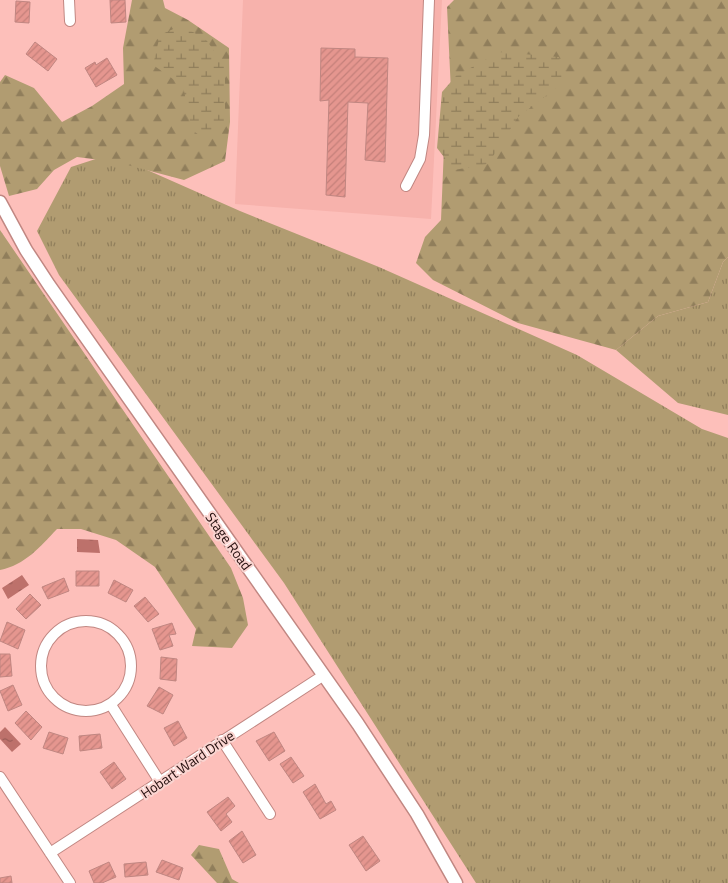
<svg xmlns="http://www.w3.org/2000/svg" width="728" height="883" viewBox="0 0 728 883" font-family="'Titillium Web',sans-serif">
<defs>
<pattern id="grass-tufts" width="24" height="20" patternUnits="userSpaceOnUse" patternTransform="scale(1.25)"><rect width="24" height="20" fill="#b19c71"/><path d="M3 7l-1-3M5 7V3M7 7l1-3M15 17l-1-3M17 17v-4M19 17l1-3" fill="none" stroke="#907e5b"/></pattern>
<pattern id="forest-firs" width="22" height="20" patternUnits="userSpaceOnUse" patternTransform="scale(1.25)"><rect width="22" height="20" fill="#b19c71"/><path d="M5 1l3.5 6h-7zM16 11l3.5 6h-7z" fill="#907e5b"/></pattern>
<pattern id="wetland-marsh" width="20" height="14" patternUnits="userSpaceOnUse" patternTransform="scale(1.25)"><rect width="20" height="14" fill="#b19c71"/><path d="M1 5h8M5 5V1M11 12h8M15 12V8" fill="none" stroke="#907e5b"/></pattern>
<pattern id="water-ripples" width="26" height="14" patternUnits="userSpaceOnUse" patternTransform="scale(1.25)"><rect width="26" height="14" fill="#bd716b"/><path d="M2 4q2-2 4 0t4 0M15 11q2-2 4 0t4 0" fill="none" stroke="#995b56"/></pattern>
<pattern id="building-hatch" width="6" height="6" patternUnits="userSpaceOnUse" patternTransform="scale(1.25)"><rect width="6" height="6" fill="#e5968f"/><path d="M-1 1l2-2M0 6l6-6M5 7l2-2" fill="none" stroke="#c4807a"/></pattern>
</defs>
<rect width="100%" height="100%" fill="#fdbfba"/>
<!-- built -->
<path fill="#f7b2ac" d="M243,0H442L431,219L235,204Z"/>
<!-- grass -->
<path fill="url(#grass-tufts)" d="M111,154L240,211L379,267L577,355L702,429L728,438V883H476L284,583L59,275L37,231L71,167Z
M728,257V415L678,403L616,350L658,316L708,302L723,262Z"/>
<!-- forest -->
<path fill="url(#forest-firs)" d="M132,0H163L165,8L188,20L229,48L230,122L225,161L184,180L116,162L77,157L54,170L37,189L9,196L0,166V82L5,75L34,88L62,122L92,106L124,84L123,48Z
M454,0H728V257L723,262L708,302L658,316L616,350L518,323L433,280L416,263L425,237L441,220L444,147L451,92L447,7Z
M0,230L231,568L243,598L248,625L232,648L192,646L196,629L155,567L116,540L81,529H57C40,547 25,565 0,570Z
M199,845L219,849L232,879L239,883H217L191,855Z"/>
<!-- wetland -->
<path fill="url(#wetland-marsh)" d="M182,25L207,41L225,66V120L209,142L192,130L183,86L153,65L160,35Z
M499,52L559,57L564,82L518,117L488,164L454,170L437,148L442,92L456,76Z"/>
<!-- water -->
<path fill="url(#water-ripples)" d="M77,539L98,540L100,553L77,552Z
M22,575L29,585L8,599L2,588Z
M5,727L21,744L12,752L0,739V732Z"/>
<!-- building -->
<path fill="url(#building-hatch)" stroke="#c08681" d="M110,0H125L126,22L111,23Z
M16,1L30,2L29,23L15,22Z
M35,42L57,59L48,71L26,54Z
M321,48L355,49V57L388,58L385,162L365,160L368,103L348,102L345,197L326,195L329,100L320,101Z
M107,58L117,75L96,87L85,68L95,62L96,65Z
M76,571H99V586H76Z
M64,578L69,591L48,599L42,587Z
M114,580L133,590L126,602L108,593Z
M30,594L41,605L26,619L16,609Z
M145,597L159,614L148,622L134,606Z
M7,622L25,630L18,649L0,641Z
M172,623L176,634L169,635L173,646L160,650L152,629Z
M0,654H10L12,676L0,677Z
M161,657L177,659L176,681L160,679Z
M13,685L22,705L8,711L0,691Z
M159,687L173,695L163,714L147,706Z
M26,711L42,727L31,740L15,723Z
M178,721L187,738L174,746L164,728Z
M49,732L68,738L63,754L43,748Z
M274,732L285,751L269,761L256,741Z
M100,734L102,748L80,751L79,736Z
M291,757L304,776L293,783L280,764Z
M114,762L126,779L112,789L100,772Z
M315,784L326,804L331,801L336,810L320,819L303,792Z
M228,797L235,806L226,814L232,822L221,831L207,812Z
M242,831L256,855L243,863L229,841Z
M363,836L380,861L366,871L349,845Z
M162,860L183,868L179,880L156,872Z
M109,862L116,877L102,883H94L89,871Z
M146,862L148,875L125,877L124,864Z
M11,876L12,883H0V878Z"/>
<g fill="none" stroke-linecap="round" stroke-linejoin="round">
<!-- minor casing -->
<g stroke="#c18782" stroke-width="12">
<path id="minor" d="M69,0L70,21
M406,186L420,159L424,135L429,0
M41 666a45 45 0 1 1 90 0a45 45 0 1 1-90 0Z
M111,705L160,782
M222,740L270,814
M0,777L70,883
M50,853L324,675"/>
</g>
<!-- tertiary casing -->
<g stroke="#c18782" stroke-width="15">
<path id="tertiary" d="M0,202L26,250L49,285L358,724L417,814L456,883"/>
</g>
<!-- minor -->
<use href="#minor" stroke="#fff" stroke-width="10"/>
<!-- tertiary -->
<use href="#tertiary" stroke="#fff" stroke-width="12"/>
</g>
<g text-anchor="middle" dominant-baseline="central" stroke-width="4" stroke-linejoin="round" paint-order="stroke">
<!-- street labels -->
<g font-size="14" fill="#220d0c" stroke="#fad4d0">
<text transform="translate(229 541) rotate(54)">Stage Road</text>
<text transform="translate(187 764) rotate(-34)">Hobart Ward Drive</text>
</g>
</g>
</svg>
